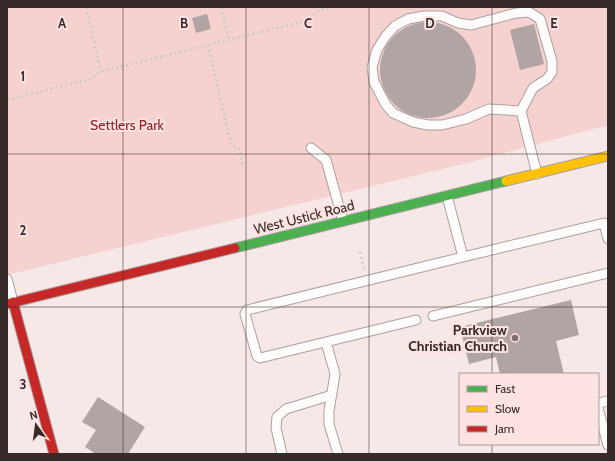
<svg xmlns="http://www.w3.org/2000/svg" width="615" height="461" viewBox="0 0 615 461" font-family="Cabin,sans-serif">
<rect width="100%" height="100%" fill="#f6e8e7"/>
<!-- green -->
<path fill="#f5d1cf" d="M7,7H608V125L467,163L7,275Z"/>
<!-- building -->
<path fill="#b1a5a4" d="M207,14L211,29L196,33L192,18Z
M380 70a48 48 0 1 1 96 0a48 48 0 1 1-96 0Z
M534,24L544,64L520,70L510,30Z
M571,300L579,335L556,341L564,374H500L496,357L469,364L460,327Z
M98,397L145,427L128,454H96L85,447L96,430L82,422Z"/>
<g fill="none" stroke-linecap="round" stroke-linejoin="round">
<!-- lane casing -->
<g stroke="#aca09f" stroke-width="11">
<path id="lane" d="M521,111L533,88L547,79L552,72V61L540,19L529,12L516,13L471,25L458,23L442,16H424L408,19L395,26L385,37L377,50L372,67L374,82L386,105L393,113L413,122L428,125H442L466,119L489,109L521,111L537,174
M311,148L326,160L343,221
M463,257L604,223L608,239
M7,279L13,302
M433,316L608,273
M416,320L260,358L257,356L245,314L247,310L463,257L447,196
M326,342L335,374L329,411V424L338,454
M598,405L599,403L608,401
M598,408L608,445
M282,454L276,428L277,417L286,409L332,395"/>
</g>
<!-- fast casing -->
<g stroke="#aca09f" stroke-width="11">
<path id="fast" d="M235,248L506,181"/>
</g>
<!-- slow casing -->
<g stroke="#aca09f" stroke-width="11">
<path id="slow" d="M506,181L608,156"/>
</g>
<!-- jam casing -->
<g stroke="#aca09f" stroke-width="11">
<path id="jam" d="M13,302L54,454
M7,304L235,248"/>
</g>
<!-- path -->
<path stroke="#cec9c9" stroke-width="2.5" stroke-dasharray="2 3" stroke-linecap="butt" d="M86,7L101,71
M221,7L229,40
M208,45L231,144L239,149L243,165
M7,100L91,79L99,72L305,21L320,10L329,7
M360,252L364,269"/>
<!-- lane -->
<use href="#lane" stroke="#fefcfb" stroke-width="9"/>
<!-- fast -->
<use href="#fast" stroke="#4caf50" stroke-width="9"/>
<!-- slow -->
<use href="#slow" stroke="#ffc107" stroke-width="9"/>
<!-- jam -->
<use href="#jam" stroke="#c62828" stroke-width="9"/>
</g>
<!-- grid -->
<path fill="none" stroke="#372b2a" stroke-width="1" stroke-opacity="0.55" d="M123,7V454M246,7V454M369,7V454M492,7V374M7,154H608M7,307H608M492,444V454"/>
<!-- markers -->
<circle fill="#7a6d6c" stroke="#fce2e1" stroke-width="1.5" cx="515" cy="338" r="4"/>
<g text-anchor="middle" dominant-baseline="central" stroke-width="4" stroke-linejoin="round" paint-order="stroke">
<!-- park labels -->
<g font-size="14" fill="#93222b" stroke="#fce2e1">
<text x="127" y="125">Settlers Park</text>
</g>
<!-- street labels -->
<g font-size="14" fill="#372b2a" stroke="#fce2e1">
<text transform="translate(304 217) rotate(-14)">West Ustick Road</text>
</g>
<!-- poi labels -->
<g font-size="14" font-weight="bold" fill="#372b2a" stroke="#fce2e1" text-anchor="end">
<text x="507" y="330">Parkview<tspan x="507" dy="16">Christian Church</tspan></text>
</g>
</g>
<g font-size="13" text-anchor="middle" font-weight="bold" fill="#372b2a" stroke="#fce2e1" stroke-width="4" stroke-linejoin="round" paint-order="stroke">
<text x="62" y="28">A</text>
<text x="184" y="28">B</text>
<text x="308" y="28">C</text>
<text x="430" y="28">D</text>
<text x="554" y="28">E</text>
<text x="23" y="81">1</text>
<text x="23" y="235">2</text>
<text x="23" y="389">3</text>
</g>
<!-- border -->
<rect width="615" height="461" fill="none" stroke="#372b2a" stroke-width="16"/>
<!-- legend -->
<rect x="459" y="373" width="140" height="72" fill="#fce2e1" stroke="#ad9998"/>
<rect x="467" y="386" width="20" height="6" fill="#4caf50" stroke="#ad9998"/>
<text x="495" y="393" font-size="12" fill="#372b2a">Fast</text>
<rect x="467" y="406" width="20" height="6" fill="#ffc107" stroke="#ad9998"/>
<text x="495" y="413" font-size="12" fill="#372b2a">Slow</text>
<rect x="467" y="426" width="20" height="6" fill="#c62828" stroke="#ad9998"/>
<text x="495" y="433" font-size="12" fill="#372b2a">Jam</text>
<!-- north arrow -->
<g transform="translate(36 425) rotate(346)" stroke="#fce2e1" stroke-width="3" paint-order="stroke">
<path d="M0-3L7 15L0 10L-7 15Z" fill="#372b2a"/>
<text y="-6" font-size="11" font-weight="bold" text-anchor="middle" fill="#372b2a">N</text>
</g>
</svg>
